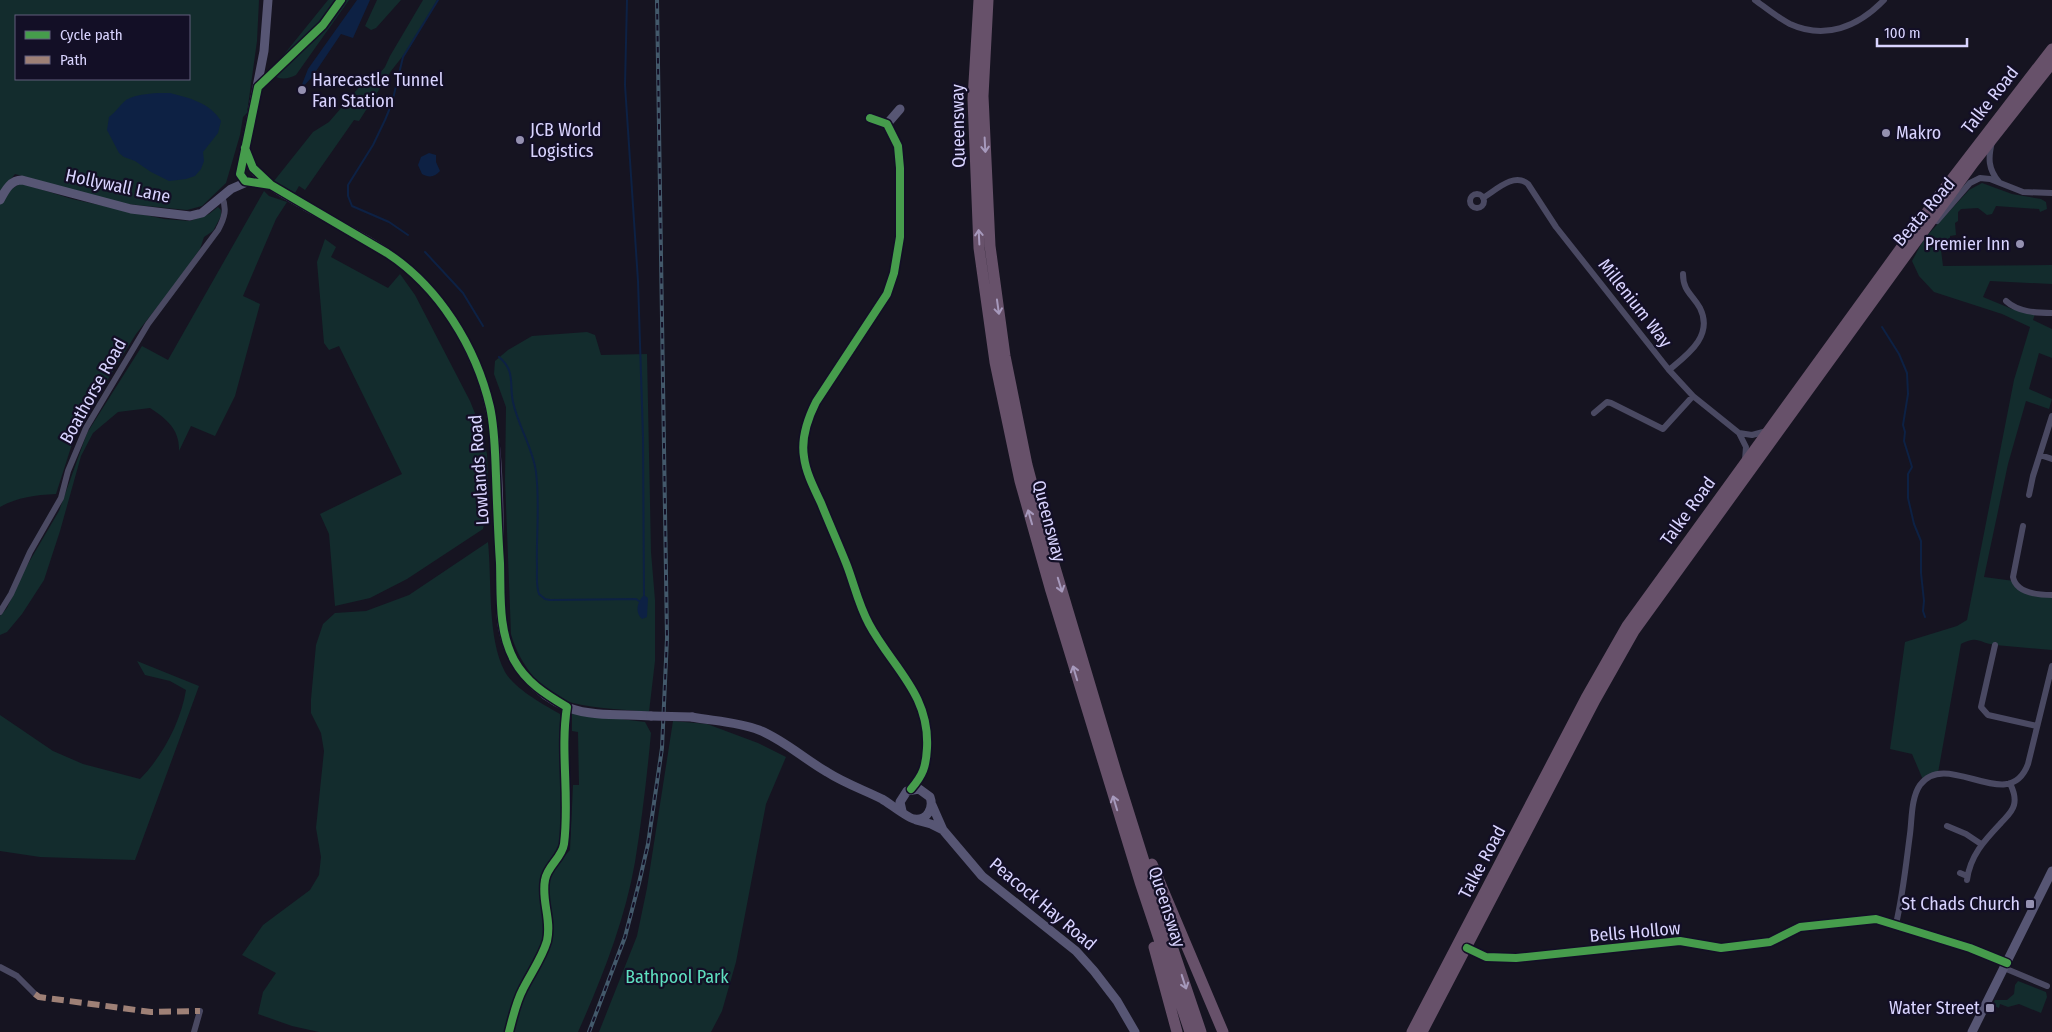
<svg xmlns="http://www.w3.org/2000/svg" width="2052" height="1032" viewBox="0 0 2052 1032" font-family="'Fira Sans Condensed',sans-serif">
<rect width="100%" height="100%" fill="#161421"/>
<!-- green -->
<path fill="#132c2d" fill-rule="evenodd" d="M0,0H259L257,41L247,113L243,117L240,135L226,183L202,206L187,210L117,203L15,174L0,192ZM16,16H189V79H16Z
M328,0H349L296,75C286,80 279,80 269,73Z
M377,0H401L376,28L371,30L365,26Z
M423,0H437L410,47L391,71L359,121L354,120L305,190L299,186L295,193L274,181L313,132L329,122L361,85L380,73L385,67L390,56Z
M21,183L72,199L164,219L190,221L209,214L218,207L221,210V216L213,231L204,237L200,249L176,283L136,334L87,413L73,441L56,494C35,495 18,497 0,507V204L7,192Z
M1982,183L2012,194L2041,199L2046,202L2047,209L2040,212L2039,209L1996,206L1992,214L1987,215L1978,208L1961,209L1958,212V221L1955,223L1956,235L1950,236V249L1941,250L1943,266L2052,265V284L1990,281L1983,297L2012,309L2035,314L2033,320L2052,329V358L2039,353L2029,389L2052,399L2049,409L2026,401L2008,464L1984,577L2014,581L2019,588L2052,595V650L1995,645C1978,643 1979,635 1961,644L1938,773L1924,782L1912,754L1890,749L1905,642L1957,626L1967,620L2014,380L2030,327L2002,314L1934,292L1919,276L1912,261L1924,239L1969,190Z
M264,191L269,196L287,202L276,219L243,296L260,304L235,396L215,436L191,426L179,451C180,430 167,419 150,408L118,412L93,433L81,456L60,531L44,580L22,614L7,632L0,635V616L7,608L22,574L59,511L87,433L142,346L168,360Z
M325,239L336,247L331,257L388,288L400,274L415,295L470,401L480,426L487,454L489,501L483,529L407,579L370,598L335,606L329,534L320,514L402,474L339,346L329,350L324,343L317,262Z
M587,332L595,335L601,355L647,354L651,552L655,600V661L649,712C624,709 597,709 573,703C542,695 519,663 511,634L505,480L506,407L494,374L495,361L508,350L532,336Z
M488,542C492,581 487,638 505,672C515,689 543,704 560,714L564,823L561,848L548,862L540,892L545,915V930L541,944L523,979L512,1005L504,1032H319L292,1026L258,1014L263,992L276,973L242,955L263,925L310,890L319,875L321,857L316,828L324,751L321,733L311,713V699L316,645L323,624L335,613L366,611L409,595Z
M137,661L199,686L135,860L40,857L0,851V715L53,751L83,764L140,779C163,756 181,721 186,690L170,681L145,675Z
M572,713L645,722L651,733C647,776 642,819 635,862C625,920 602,978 578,1032H512L524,994L548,951L551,920L549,902V880L557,864L570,850L573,785H579L578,732L572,731Z
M673,721L707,724L758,743L786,757L766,804L736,962L722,1011L711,1032H599L637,936L647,888Z
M2018,981L2046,992L2047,997L2041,1013L2019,1004L2008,1007L2000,1004L1999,1008L1992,1005L1995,1000H2007L2014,994L2015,985Z"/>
<!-- water -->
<path fill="#0d2144" d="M357,0H370L353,38L341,34L312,77L302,88L301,87L308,69Z
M170,93C190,98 210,103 221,121L218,133L203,152L204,161L201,169L195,176L186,179L169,181L151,172L135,161L124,157L119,153L107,130L109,117C116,112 120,105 126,100C137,93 158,93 170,93Z
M429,153L436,155V162L440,171C435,177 429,178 422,174L418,165L421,157Z
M644,595L648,598L647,617L642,619C635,612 637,604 642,597Z"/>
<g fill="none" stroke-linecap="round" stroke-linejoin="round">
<!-- stream -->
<path stroke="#0d2144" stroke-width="2" d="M627,0L625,85L638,281L643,436L644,595
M408,235L389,222L352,206L348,196V185L373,145L385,120L392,103L403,57L438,0
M425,252L463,293L483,326
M1882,327L1899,354L1907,373L1908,394L1903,425L1905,432L1904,441L1912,467L1908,474V498L1914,524L1921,541V573L1924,601L1923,611L1925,617
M499,357C516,371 509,385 513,402C518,426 533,448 536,472C540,504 536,536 537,568C537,576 536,586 539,594L545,599L550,600L636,599L639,601"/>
<!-- street -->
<path stroke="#4a4962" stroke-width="6" d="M1755,0C1766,8 1778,18 1790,24C1825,40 1858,27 1884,0
M1992,142C1988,158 1988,169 1999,182
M1470 201a7 7 0 1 1 14 0a7 7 0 1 1-14 0Z
M1483,198C1496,190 1514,172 1528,184L1556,227L1669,370L1693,396L1739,433L1746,447L1745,460
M1937,221L1970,183L1980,178L1990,179L2023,192L2052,193
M2006,301C2018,312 2036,313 2052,313
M1669,370C1687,355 1714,336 1700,308C1692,294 1683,291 1683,274
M1594,413L1607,402L1611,403L1663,429L1693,396
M1739,433L1752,435L1767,431
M2040,455L2052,459
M2029,495L2033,476L2052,416
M2023,526L2013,577C2016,593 2038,595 2052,595
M0,612L11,594L30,552L61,498L68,471L86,428L148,324L218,230C225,217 227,209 222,196
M1995,645L1981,707L1988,715L2037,726
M1947,826L1966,834L1981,844
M1960,873L1967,876
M1967,880C1970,856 1984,841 2000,824C2005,818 2012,813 2014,805C2016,797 2013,790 2010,783
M1896,924C1903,894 1906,864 1910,834C1912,819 1911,798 1920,785C1947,748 2009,816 2028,764L2052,666
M0,967L17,976L35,994
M2004,968L2047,986
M194,1032L200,1011"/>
<!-- secondary -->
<path stroke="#575674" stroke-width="9" d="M268,0L264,51L240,174L245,181L271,185
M870,118L887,124L898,146L900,168V237L894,273L887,294L816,402C808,418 801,439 804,457C806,473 814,488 821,503C829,523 838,543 846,563C854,583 858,604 869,624C892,667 930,694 927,748C926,767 923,775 911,789
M887,124L900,109
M245,148C248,155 250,164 254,170C267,186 288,196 305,206C337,224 371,240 400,262C434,287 460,327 476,365C503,426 498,509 500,575C501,593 499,613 503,630C510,665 536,695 569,708C594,717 625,714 651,716
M0,200C5,191 10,180 22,180L131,209L190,216L202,213L231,189L247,182
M692,717C714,721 738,722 759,730C784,740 804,759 827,772C844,783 864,790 882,799C889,803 909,819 914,819C927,821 934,808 930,797L919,789L907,791L900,802L902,811
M932,805L943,830
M916,820L931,824L943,830L982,876L1076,951L1094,971L1117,1001L1135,1032
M1467,948L1486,957L1516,958L1680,941L1721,948L1770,942L1800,927L1876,919L1970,948L2007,963
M1972,1032L2052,871"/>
<!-- highway -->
<path stroke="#67516a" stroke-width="11" d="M979,0L973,99L979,248L995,362L1020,481L1051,591L1140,882L1190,1032
M988,0L983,96L990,246L1005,356L1027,465L1048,544L1116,772L1153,890L1201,1032
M1152,864L1223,1032
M1154,947L1177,1032
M1412,1032L1586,698L1627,626L1938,197L2052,49
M1422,1032L1595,700L1634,631L1901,262L1974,162L2052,63"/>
<!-- rail casing -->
<g stroke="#43596b" stroke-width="4">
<path id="rail" d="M589,1032L625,937L639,883L648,844L662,748L667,638L657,0"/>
</g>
<!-- rail -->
<use href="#rail" stroke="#130f26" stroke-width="2" stroke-dasharray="5.5" stroke-linecap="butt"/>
<!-- secondary-bridge -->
<path stroke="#575674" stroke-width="9" d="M651,716L692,717"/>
<!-- quiet -->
<path stroke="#9e8076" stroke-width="6" stroke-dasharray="12 6" stroke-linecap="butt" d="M35,994L39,997L151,1012L200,1011"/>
<!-- cycleway casing -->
<g stroke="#130f26" stroke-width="11">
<path id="cycleway" d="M870,118L887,124L898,146L900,168V237L894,273L887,294L816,402C808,418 801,439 804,457C806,473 814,488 821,503C829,523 838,543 846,563C854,583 858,604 869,624C892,667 930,694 927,748C926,767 923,775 911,789
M245,148L253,168L271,185L387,253C439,287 476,347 490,407C495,430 495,453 496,476C497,505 498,534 500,563C501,595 498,630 514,660C526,682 545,694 567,707C560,751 570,799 564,844C562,858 547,866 545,880C541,901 552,919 547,941C542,958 531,973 523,989C516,1002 513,1017 509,1032
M271,185L245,181L240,174L258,87L323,25L341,0
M1467,948L1486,957L1516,958L1680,941L1721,948L1770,942L1800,927L1876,919L1970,948L2007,963"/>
</g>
<!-- cycleway -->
<use href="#cycleway" stroke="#469c4c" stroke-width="8"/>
</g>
<!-- one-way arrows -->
<defs><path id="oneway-shaft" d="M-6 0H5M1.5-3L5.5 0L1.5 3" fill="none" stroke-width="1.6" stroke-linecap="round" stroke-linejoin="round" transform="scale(1.25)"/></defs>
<g stroke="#a699bc">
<use href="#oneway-shaft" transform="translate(985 145) rotate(87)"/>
<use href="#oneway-shaft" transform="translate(979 237) rotate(-93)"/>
<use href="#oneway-shaft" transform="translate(998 307) rotate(82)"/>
<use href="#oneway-shaft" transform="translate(1030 517) rotate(-106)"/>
<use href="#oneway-shaft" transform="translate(1060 585) rotate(73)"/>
<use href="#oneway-shaft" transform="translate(1075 673) rotate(-107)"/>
<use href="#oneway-shaft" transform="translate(1115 803) rotate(-107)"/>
<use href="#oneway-shaft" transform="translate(1184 982) rotate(72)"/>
</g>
<!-- markers -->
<g fill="#9591b1" stroke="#130f26" stroke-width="2">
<circle cx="302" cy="90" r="5"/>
<circle cx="1886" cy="133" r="5"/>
<circle cx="520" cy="140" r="5"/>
<circle cx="2020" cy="244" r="5"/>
<rect x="2025" y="899" width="10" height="10" rx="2.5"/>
<rect x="1985" y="1003" width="10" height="10" rx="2.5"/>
</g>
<g text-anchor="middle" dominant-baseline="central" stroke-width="4.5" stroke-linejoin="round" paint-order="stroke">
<!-- poi labels -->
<g font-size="18" fill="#d9d4ff" stroke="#130f26" text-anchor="start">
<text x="312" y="80">Harecastle Tunnel<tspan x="312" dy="21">Fan Station</tspan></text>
<text x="530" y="130">JCB World<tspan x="530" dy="21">Logistics</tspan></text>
<text x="1896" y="133">Makro</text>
<text x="2010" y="244" text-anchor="end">Premier Inn</text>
<text x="2020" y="904" text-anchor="end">St Chads Church</text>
<text x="1980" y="1008" text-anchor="end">Water Street</text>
</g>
<!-- street labels -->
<g font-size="18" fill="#d9d4ff" stroke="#130f26">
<text transform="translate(1990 100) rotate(-52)">Talke Road</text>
<text transform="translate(958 126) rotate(-91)">Queensway</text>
<text transform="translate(118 186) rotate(12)">Hollywall Lane</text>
<text transform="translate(1924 212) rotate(-49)">Beata Road</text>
<text transform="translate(1635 303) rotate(52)">Millenium Way</text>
<text transform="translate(93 391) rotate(-61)">Boathorse Road</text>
<text transform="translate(479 470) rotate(-94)">Lowlands Road</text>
<text transform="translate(1688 511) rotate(-54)">Talke Road</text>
<text transform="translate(1049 521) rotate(75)">Queensway</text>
<text transform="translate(1482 862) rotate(-62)">Talke Road</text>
<text transform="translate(1043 904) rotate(40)">Peacock Hay Road</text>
<text transform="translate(1167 907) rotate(72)">Queensway</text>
<text transform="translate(1635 932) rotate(-5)">Bells Hollow</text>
</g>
<!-- park labels -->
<g font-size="18" fill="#5fe0c0" stroke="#130f26">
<text x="677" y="977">Bathpool Park</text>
</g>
</g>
<!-- legend -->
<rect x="15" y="15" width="175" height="65" fill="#130f26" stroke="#625e7d"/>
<rect x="25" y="31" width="25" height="8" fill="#469c4c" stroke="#625e7d"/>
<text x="60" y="40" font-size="15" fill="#d9d4ff">Cycle path</text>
<rect x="25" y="56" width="25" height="8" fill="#9e8076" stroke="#625e7d"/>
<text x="60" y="65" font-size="15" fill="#d9d4ff">Path</text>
<!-- scale -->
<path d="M1877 38v8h90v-8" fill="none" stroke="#d9d4ff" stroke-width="2.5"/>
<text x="1884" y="38" font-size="15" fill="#d9d4ff" stroke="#130f26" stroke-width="4" paint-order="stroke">100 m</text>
</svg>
